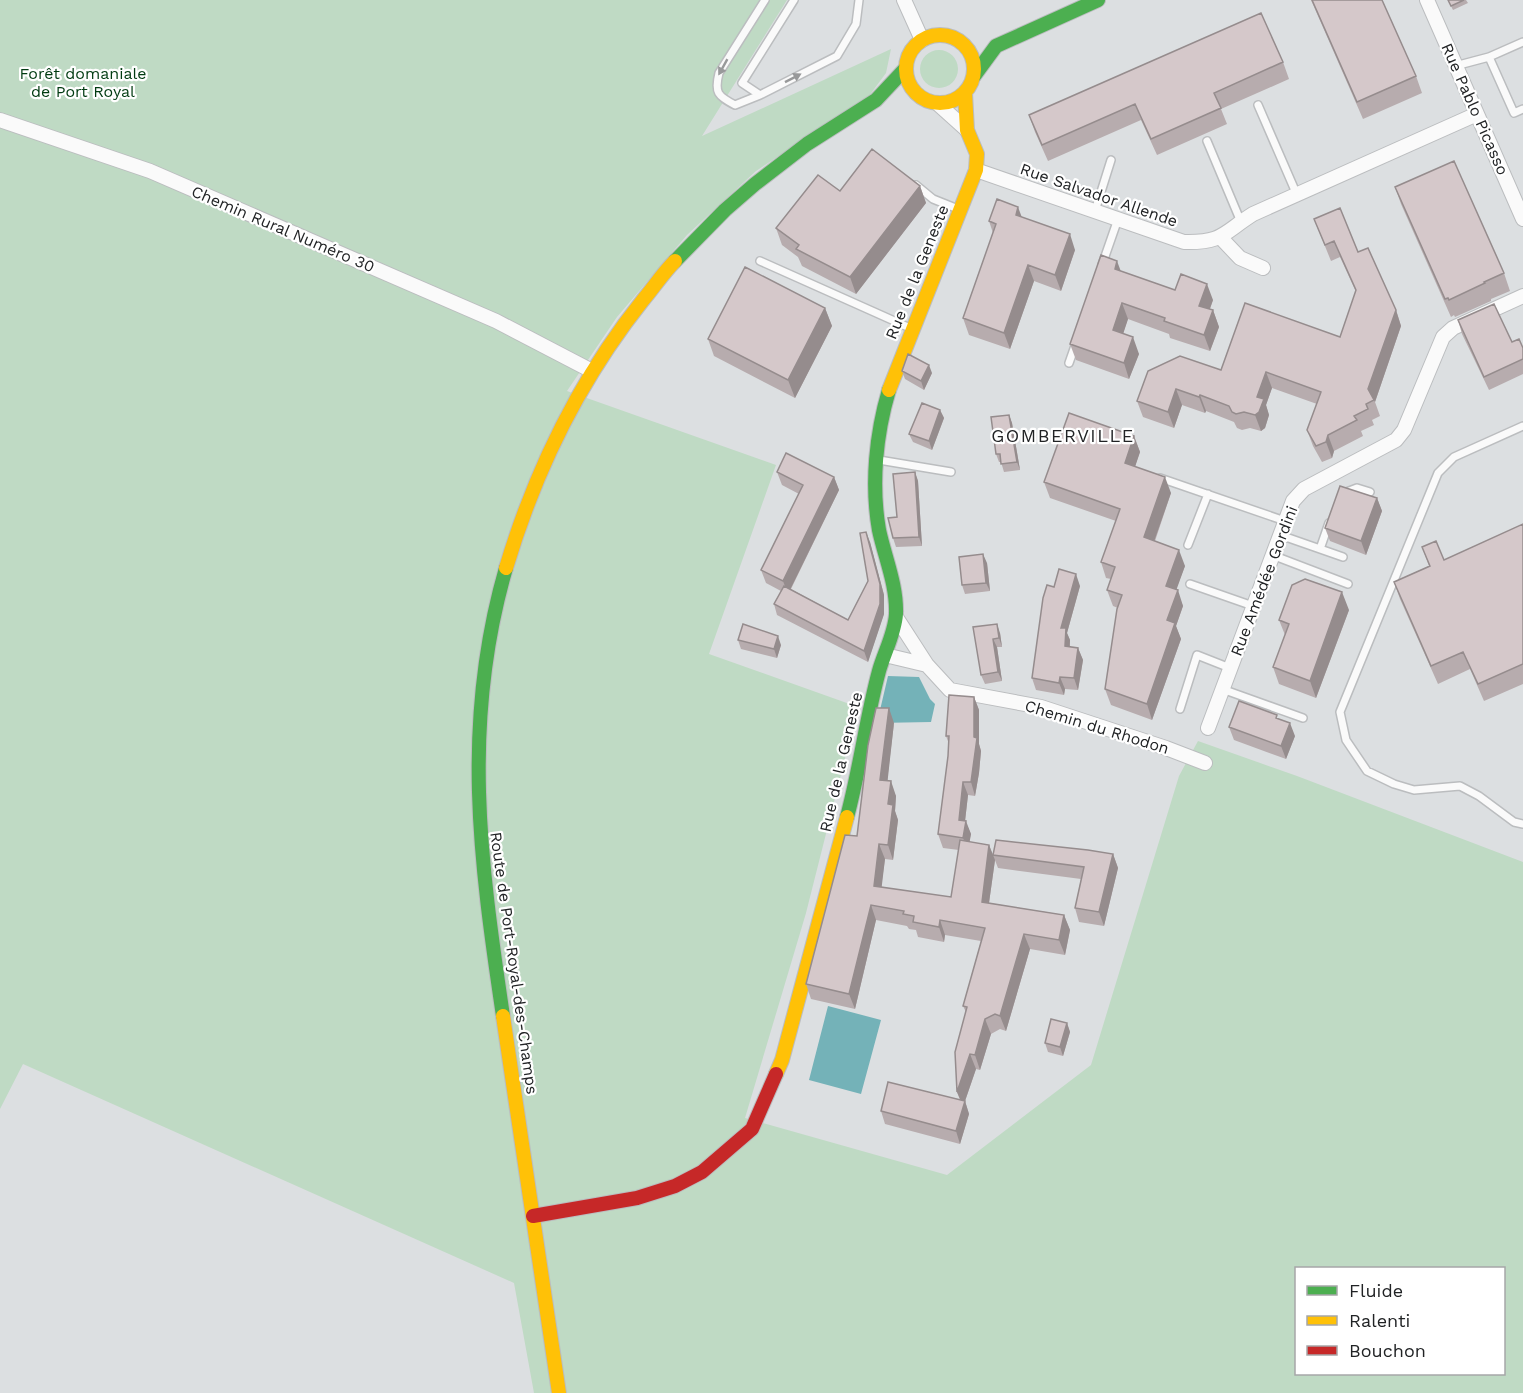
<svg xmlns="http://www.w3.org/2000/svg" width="1523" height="1393" viewBox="0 0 1523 1393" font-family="'Work Sans',sans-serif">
<rect width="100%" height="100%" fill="#dcdfe1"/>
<!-- green -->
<path fill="#bfdac4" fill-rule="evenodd" d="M0,0H787L702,136L891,49L886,73L869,96L756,171L687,235L617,317L567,391L776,465L709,654L858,707L806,913L745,1118L947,1175L1091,1065L1179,776L1198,741L1297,776L1523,862V1393H534L514,1283L23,1064L0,1109ZM1296,1268H1504V1374H1296Z
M920 69a19 19 0 1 1 38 0a19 19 0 1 1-38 0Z"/>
<!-- water -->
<path fill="#74b2b8" d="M888,676L919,677L930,699L935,704L931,722L877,723Z
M828,1006L881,1020L861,1094L809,1080Z"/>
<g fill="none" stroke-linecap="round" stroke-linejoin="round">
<!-- lane casing -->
<g stroke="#bbbdbf" stroke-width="10">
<path id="lane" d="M794,0L742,83L760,95L837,56L856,24L859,0
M1489,57L1514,113L1523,109
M1455,66L1489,57L1523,42
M760,95L735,105C718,96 714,93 719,73L765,0
M1258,105L1297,195
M1207,141L1241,222
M916,185L933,199L958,209
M1095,211L1111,160
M760,261L910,328
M1102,265L1118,219
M1069,363L1076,343
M1523,426L1454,457L1438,473L1340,712L1346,740L1367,771L1394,784L1414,790L1460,786L1479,796L1514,822L1523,824
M879,460L951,472
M1160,478L1285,521
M1344,493L1357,488L1370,492
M1280,535L1343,557
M1188,545L1208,494
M1320,549L1329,523
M1272,555L1348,584
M1190,584L1253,606
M1222,689L1303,718
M1180,709L1197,655L1230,668"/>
</g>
<!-- street casing -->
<g stroke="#bbbdbf" stroke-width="16">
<path id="street" d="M904,0L922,40
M1427,0L1523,219
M937,103L967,130
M0,120L150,171L496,321L592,371
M976,170L1184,242C1223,243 1223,233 1253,214L1477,114
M1221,238L1240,258L1263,268
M896,617L927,665L950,690L1041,707L1166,748L1205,763
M885,655L927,665
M1208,728L1293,501L1304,489L1396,440L1404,430L1443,337L1453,328L1523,296"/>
</g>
<!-- fast casing -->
<g stroke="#bbbdbf" stroke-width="16">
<path id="fast" d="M974,76L996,46L1098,0
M675,261L725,210L755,184L807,144L876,100L906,68
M847,817C860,769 866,719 879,671C884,653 895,633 896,614C897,585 885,558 879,530C871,484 876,434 889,390
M503,1016C480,861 461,723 506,568"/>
</g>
<!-- slow casing -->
<g stroke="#bbbdbf" stroke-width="16">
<path id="slow" d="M906 69a34 34 0 1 1 68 0a34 34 0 1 1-68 0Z
M889,390L976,170L977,154L967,130L965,93
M506,568C535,471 580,379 643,300C654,287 663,273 675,261
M503,1016L559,1393
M776,1074L782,1060L847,817"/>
</g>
<!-- jam casing -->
<g stroke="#bbbdbf" stroke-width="16">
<path id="jam" d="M533,1216L637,1198L675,1186L702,1172L752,1129L776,1074"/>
</g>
<!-- lane -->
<use href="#lane" stroke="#fafafa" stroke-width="7"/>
<!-- street -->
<use href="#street" stroke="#fafafa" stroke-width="14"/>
<!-- fast -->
<use href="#fast" stroke="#4caf50" stroke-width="14"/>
<!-- slow -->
<use href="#slow" stroke="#ffc107" stroke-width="14"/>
<!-- jam -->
<use href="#jam" stroke="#c62828" stroke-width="14"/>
</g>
<!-- wall -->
<path fill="#b7acae" d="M1311,0H1382L1416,76L1422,93L1363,119Z
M1448,0H1466L1468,3L1453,10Z
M1283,62L1289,79L1221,109L1227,124L1157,155L1141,120L1048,161L1035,132L1029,115Z
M920,186L926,203L856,294L802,266L798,257L782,245L776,228L840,191Z
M1395,187L1504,273L1510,291L1491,299V301L1455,317L1454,315L1451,317L1401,204Z
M1022,217L1075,250L1061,291L1034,281L1010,349L969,335L963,318L993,233L989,221Z
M1314,219L1358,252L1396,310L1401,326L1375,402L1380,416L1372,420L1374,425L1361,431L1363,436L1334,451L1332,458L1322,462L1313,446L1307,430L1317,404L1272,388L1266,405L1269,415L1265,428L1261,431L1250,428L1242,430L1237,428L1234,422L1206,411L1205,413L1182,405L1174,428L1143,417L1137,401L1221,370L1340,337L1356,292L1340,257L1331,261Z
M1121,271L1175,290L1213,300L1210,309L1213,310L1219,327L1210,351L1170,338L1169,334L1128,319L1123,334L1139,354L1129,379L1076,360L1070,344Z
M825,308L832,326L795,398L714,356L708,339Z
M1458,320L1512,342L1523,348V374L1489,390L1462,334Z
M902,371L932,373L924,390L905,379Z
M940,410L944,418L932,450L913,442L909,434Z
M1009,415L1012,423L1020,470L1004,472L1001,462H999L996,454Z
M1134,436L1140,452L1135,466L1171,493L1155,541L1185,566L1176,589L1183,606L1176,626L1181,639L1152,720L1111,705L1105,689L1118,608L1113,606L1107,590L1111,579L1106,578L1101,562L1116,521L1050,498L1044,482Z
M777,472L834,477L839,490L791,589L848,620L868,581L870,542L884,595V614L868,662L777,615L774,604L781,591L766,583L761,570L799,494L782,485Z
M915,472L918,481L922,546L896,547L893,538Z
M1377,498L1382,511L1366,555L1330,541L1325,528Z
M1523,524V684L1484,701L1470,669L1438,684L1400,599L1394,582L1429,566L1422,547L1444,560Z
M987,563L990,591L965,594L962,585Z
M1080,586L1067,633L1070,640V647L1078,648L1083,660L1078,690L1065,689L1064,695L1036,690L1032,678L1054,587Z
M1349,610L1316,698L1279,684L1273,667L1285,635L1279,620Z
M973,627L1000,633L1002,647H997L1002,681L985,684L981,675Z
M738,640L781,645L777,658L741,649Z
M974,697L979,710V744L981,751L979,773L975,796L968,795L965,821L971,834L969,842L989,845L995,860L989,903L1064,915L1070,930L1065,955L1030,949L1006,1031L1000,1029L991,1034L980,1070L976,1069L965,1101L969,1114L960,1144L885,1124L881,1111L960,1100L957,1092L966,1012L963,1006L981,941L945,935L944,942L918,937L916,930L909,929L907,926L876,920L855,1009L811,999L806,984L857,836L894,723L887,781L896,796L895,811L898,820L893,860L885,859L881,887L951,897L959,850L943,848L938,834L948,756L949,744L946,736Z
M1229,727L1295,736L1286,759L1234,740Z
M1113,854L1118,868L1104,926L1079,922L1075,908L1081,879L998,868L993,855Z
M1067,1023L1070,1032L1063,1056L1048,1052L1045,1043Z"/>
<!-- shaded-wall -->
<path fill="#958c8d" d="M920,186L926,203L856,294L850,277Z
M1018,207L1024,223L1016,215Z
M1070,234L1075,250L1061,291L1055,275Z
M1117,261L1123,277L1115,269Z
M1028,265L1034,281L1010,349L1004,333Z
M1207,284L1213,300L1205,322L1199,306Z
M1122,303L1128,319L1119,346L1113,330Z
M825,308L832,326L795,398L788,380Z
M1213,310L1219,327L1210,351L1204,335Z
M1396,310L1401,326L1375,402L1368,389Z
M1133,337L1139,354L1129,379L1124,363Z
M929,365L932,373L924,390L921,381Z
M1266,372L1272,388L1266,405L1269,415L1265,428L1261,431L1255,415L1257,397Z
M1176,389L1182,405L1174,428L1168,412Z
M1200,395L1206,411L1205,413L1199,397Z
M940,410L944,418L932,450L929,441Z
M1009,415L1012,423L1020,470L1017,462Z
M1328,435L1334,451L1332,458L1326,442Z
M1134,436L1140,452L1131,479L1125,463Z
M915,472L918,481L922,546L919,537Z
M834,477L839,490L788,594L783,581Z
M1165,477L1171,493L1150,553L1144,537Z
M1377,498L1382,511L1366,555L1361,541Z
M866,532L870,542L884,595V614L868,662L864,651L880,604Z
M1179,550L1185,566L1172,602L1166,586Z
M983,554L987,563L990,591L986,583Z
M1076,574L1080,586L1067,633L1070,640L1069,658L1065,646L1061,628Z
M1178,590L1183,606L1176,626L1181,639L1152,720L1147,704L1167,620Z
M1342,592L1349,610L1316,698L1310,681Z
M997,624L1000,633L1002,647L999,638Z
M778,636L781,645L777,658L774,649Z
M993,639L997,647L1002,681L998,672Z
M1078,648L1083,660L1078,690L1074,678Z
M1060,677L1065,689L1064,695L1059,683Z
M974,697L979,710V744L981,751L979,773L975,796L971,782L974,737Z
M889,708L894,723L886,795L880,780Z
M1290,723L1295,736L1286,759L1281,746Z
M891,781L896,796L895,811L898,820L893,860L888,845V804Z
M963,782L968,795L964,830L966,821L971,834L968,851L963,838L959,820Z
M879,844L885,859L880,901L874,886Z
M989,845L995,860L987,917L982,902Z
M1113,854L1118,868L1104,926L1099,912Z
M871,905L876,920L855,1009L849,994Z
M1064,915L1070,930L1065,955L1059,940Z
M940,920L945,935L944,942L939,927Z
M1024,934L1030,949L1006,1031L1000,1016Z
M985,1019L991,1034L980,1070L975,1055Z
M1067,1023L1070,1032L1063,1056L1060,1047Z
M970,1054L976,1069L965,1101L969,1114L960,1144L956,1131L963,1106L957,1092Z"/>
<!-- building -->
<path fill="#d5c8ca" stroke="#958c8d" stroke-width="1.5" d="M1312,0H1382L1416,76L1357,102Z
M1448,0H1464L1451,6Z
M1261,13L1283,62L1214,93L1221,108L1151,139L1135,104L1042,145L1029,115Z
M872,149L920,186L850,277L796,249L799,245L776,228L818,175L840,191Z
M1454,161L1504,273L1484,282L1485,283L1449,300L1448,298L1445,299L1395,187Z
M997,199L1018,207L1016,215L1070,234L1055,275L1028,265L1004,333L963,318L996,224L989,221Z
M1340,208L1358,252L1368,248L1396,310L1368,389L1374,400L1366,404L1368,409L1354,416L1357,420L1328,435L1326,442L1316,446L1307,430L1321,392L1266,372L1257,397L1264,399L1259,412L1255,415L1244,412L1236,414L1232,412L1229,406L1200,395L1199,397L1176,389L1168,412L1137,401L1148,371L1180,356L1221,370L1245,303L1340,337L1356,290L1334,241L1325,245L1314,219Z
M1101,255L1117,261L1115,269L1175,290L1181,274L1207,284L1199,306L1213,310L1204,335L1164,321L1165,318L1122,303L1113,330L1133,337L1124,363L1070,344Z
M745,267L825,308L788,380L708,339Z
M1494,304L1512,342L1519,339L1523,348V359L1484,377L1458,320Z
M908,354L929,365L921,381L902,371Z
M922,403L940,410L929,441L909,434Z
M1069,413L1134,436L1125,463L1165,477L1144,537L1179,550L1166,586L1178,590L1167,620L1175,623L1147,704L1105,689L1117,609L1122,595L1107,590L1115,567L1101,562L1120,509L1044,482Z
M1009,415L1017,462L1001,464L1000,454H996L991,417Z
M786,453L834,477L783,581L761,570L803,485L777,472Z
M915,472L919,537L893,538L888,518L897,517L893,474Z
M1340,486L1377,498L1361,541L1325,528Z
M1523,524V664L1478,684L1463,652L1431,666L1394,582L1430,566L1422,547L1436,541L1444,560Z
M866,532L880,584V604L864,651L774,604L784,586L848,620L868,581L860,533Z
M983,554L986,583L962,585L959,557Z
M1059,569L1076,574L1061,628H1066L1065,646L1078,648L1074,678L1060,677L1059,683L1032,678L1043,598L1047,585L1054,587Z
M1305,579L1342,592L1310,681L1273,667L1289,624L1279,620L1292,585Z
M743,624L778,636L774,649L738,640Z
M997,624L999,638L993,639L998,672L981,675L973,627Z
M949,695L974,697V737L977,738L971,782H963L959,820L966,821L963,838L938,834L948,756L949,736H946Z
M1239,701L1277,715L1276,718L1290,723L1281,746L1229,727Z
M876,708H889L880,780L891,781L888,804L893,805L888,845L879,844L874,886L951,897L960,840L989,845L982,902L1064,915L1059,940L1024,934L1000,1016L995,1014L985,1019L975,1055L970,1054L957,1092L955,1052L967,1007L963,1006L985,928L940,920L939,927L913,922L914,916L903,914L904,911L871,905L849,994L806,984L845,835L857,836L868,745Z
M996,840L1088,850L1113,854L1099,912L1075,908L1084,867L993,855Z
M1051,1019L1067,1023L1060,1047L1045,1043Z
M888,1082L965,1101L956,1131L881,1111Z"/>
<!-- one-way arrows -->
<defs><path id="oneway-solid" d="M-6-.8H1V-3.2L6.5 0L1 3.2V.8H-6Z" transform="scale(1.5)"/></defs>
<g fill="#98999a">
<use href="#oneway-solid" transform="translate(723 67) rotate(119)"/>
<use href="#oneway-solid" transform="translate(793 78) rotate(-27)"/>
</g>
<g text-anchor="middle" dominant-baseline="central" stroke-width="4.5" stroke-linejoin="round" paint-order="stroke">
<!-- park labels -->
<g font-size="16" fill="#003b11" stroke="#fff">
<text x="83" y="73">Forêt domaniale<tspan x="83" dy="18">de Port Royal</tspan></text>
</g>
<!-- street labels -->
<g font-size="16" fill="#212325" stroke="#fff">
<text transform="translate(1475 109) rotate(66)">Rue Pablo Picasso</text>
<text transform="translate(1099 195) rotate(19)">Rue Salvador Allende</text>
<text transform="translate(283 229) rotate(23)">Chemin Rural Numéro 30</text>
<text transform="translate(917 272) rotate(-68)">Rue de la Geneste</text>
<text transform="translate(1264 581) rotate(-69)">Rue Amédée Gordini</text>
<text transform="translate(1097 727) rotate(17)">Chemin du Rhodon</text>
<text transform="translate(841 762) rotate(-77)">Rue de la Geneste</text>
<text transform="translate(514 963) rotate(82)">Route de Port-Royal-des-Champs</text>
</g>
<!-- neighbourhood labels -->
<g font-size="18" letter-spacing="1.5" fill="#212325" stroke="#fff">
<text x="1063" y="435">GOMBERVILLE</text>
</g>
</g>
<!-- legend -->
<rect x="1295" y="1267" width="210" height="108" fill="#ffffff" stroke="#a6a7a8" stroke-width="1.5"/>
<rect x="1307" y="1286" width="30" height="9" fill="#4caf50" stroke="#a6a7a8" stroke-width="1.5"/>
<text x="1349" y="1297" font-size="18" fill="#212325">Fluide</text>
<rect x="1307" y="1316" width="30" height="9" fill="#ffc107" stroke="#a6a7a8" stroke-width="1.5"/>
<text x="1349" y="1327" font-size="18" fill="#212325">Ralenti</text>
<rect x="1307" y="1346" width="30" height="9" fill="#c62828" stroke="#a6a7a8" stroke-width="1.5"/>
<text x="1349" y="1357" font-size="18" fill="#212325">Bouchon</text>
</svg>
